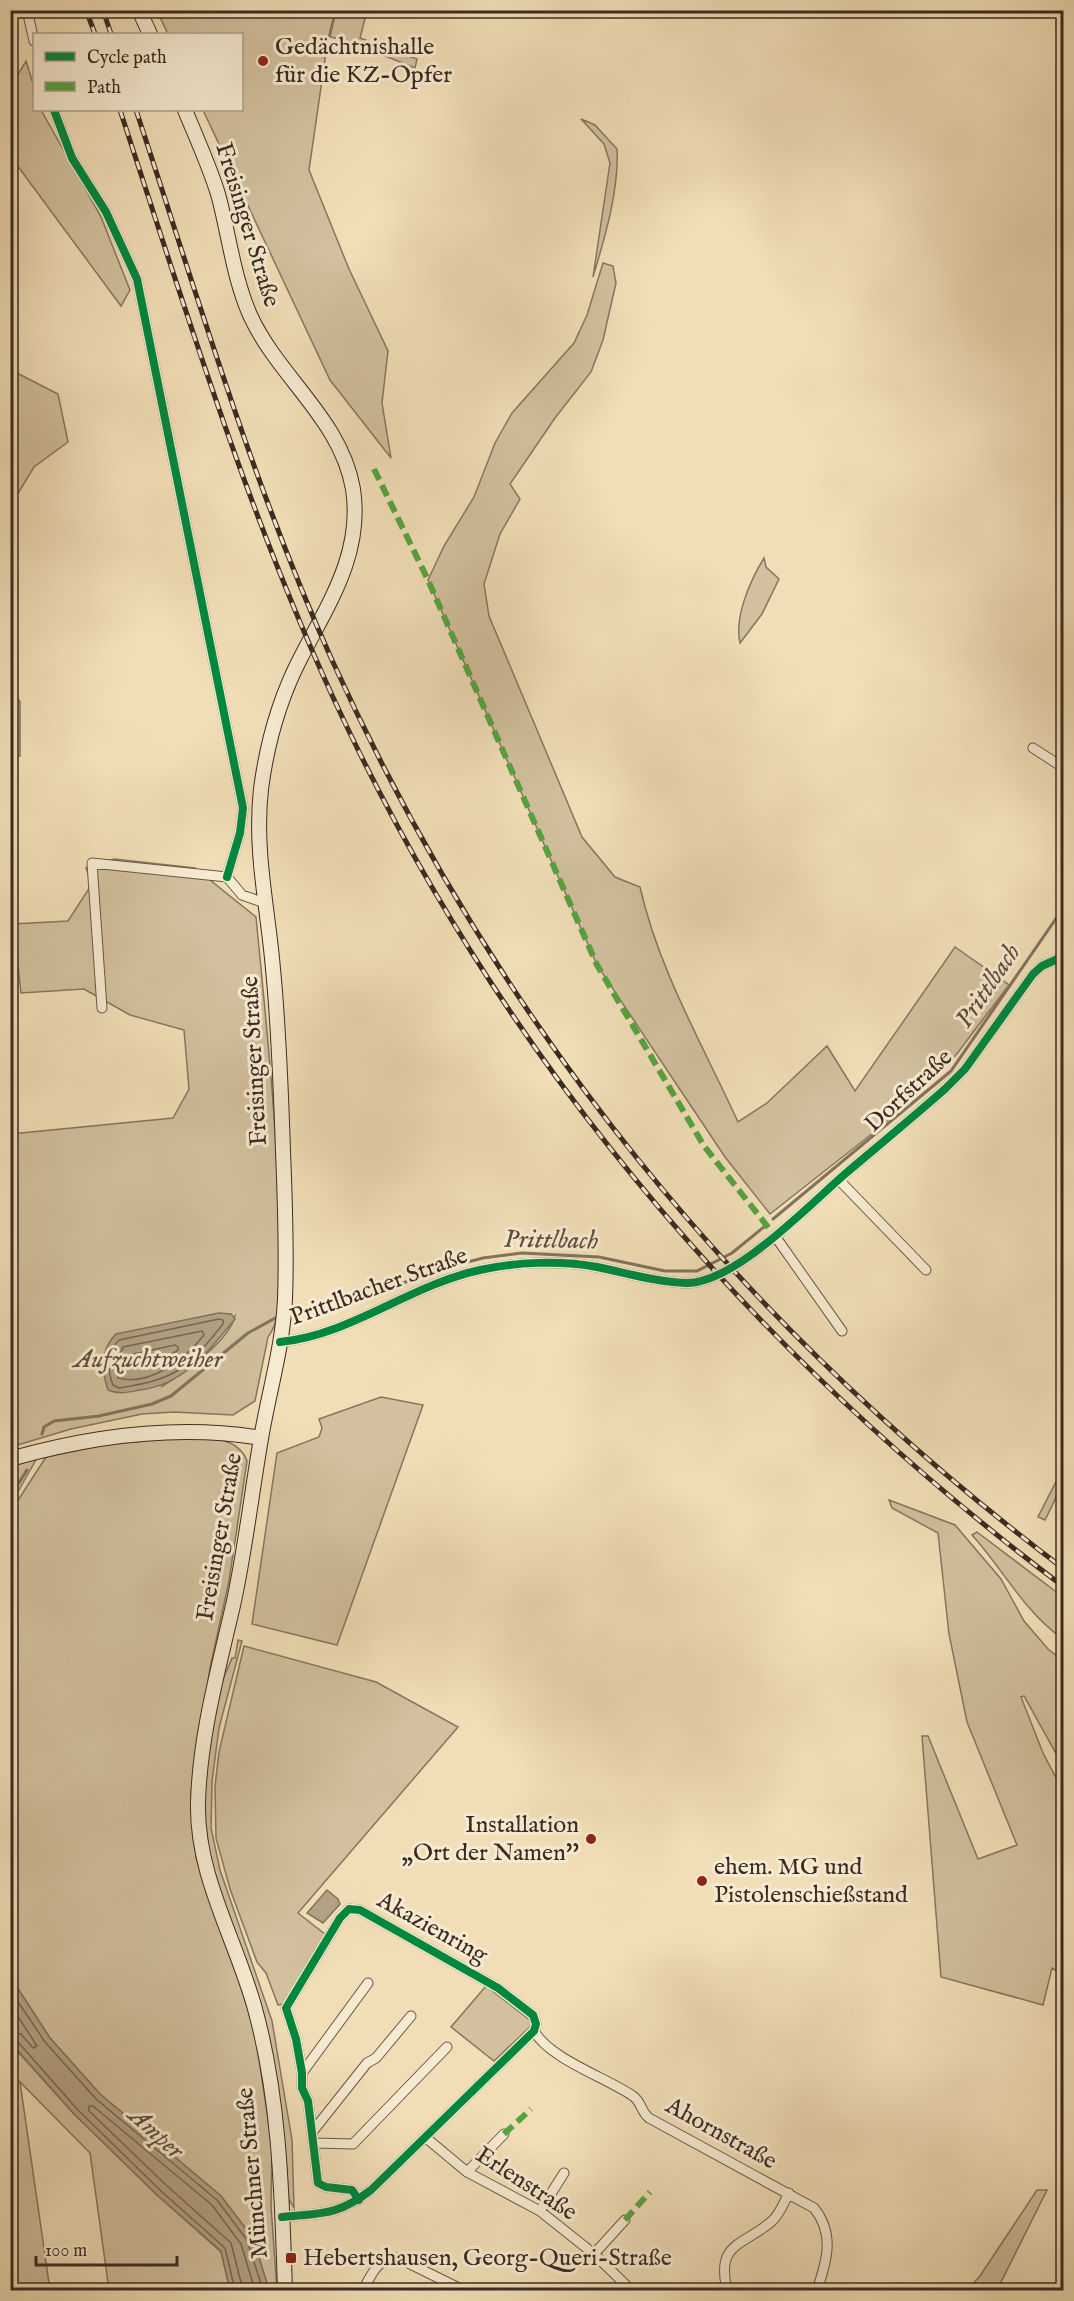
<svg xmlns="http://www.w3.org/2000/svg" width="1074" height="2301" viewBox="0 0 1074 2301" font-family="'IM FELL English',serif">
<rect width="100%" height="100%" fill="#f1deb7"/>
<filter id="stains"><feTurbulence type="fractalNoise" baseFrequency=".00333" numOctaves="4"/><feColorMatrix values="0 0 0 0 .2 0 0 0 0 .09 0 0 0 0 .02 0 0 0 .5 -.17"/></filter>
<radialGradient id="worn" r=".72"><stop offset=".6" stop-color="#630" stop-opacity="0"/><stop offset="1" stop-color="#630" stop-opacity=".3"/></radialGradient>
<!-- green -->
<path fill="#d2c09e" stroke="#867660" stroke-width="1.5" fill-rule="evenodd" d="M157,11H335L328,39L309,170L349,269L388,351L382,403L391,458L330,380L203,110H242V34H168Z
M336,11H367L360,38L417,59L415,68L345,40L330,37Z
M26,61L34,87V110H41L101,217L130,290L121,306L11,157V86Z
M581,119L595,125L617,149C619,191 605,237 593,277L610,163L604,144Z
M603,263L613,266L616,283L603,340L591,372L555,418L510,484L520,499L500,534L484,584L489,616L582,837L615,877L640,887C659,971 703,1045 738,1122L767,1103L827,1046L855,1091L955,947L1009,985L956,1055L878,1129L770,1214L725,1157L597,965L428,580L444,546L474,497L495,443L512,413L574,343L587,315Z
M11,370L58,394L68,442L34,467L11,505Z
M764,558L766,567L779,579L762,614L740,643C734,617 750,581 764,558Z
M11,686L20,702V756L11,758Z
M114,859L195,868L256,917C267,1032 280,1146 279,1262C278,1285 283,1318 268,1337L255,1401L233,1415L174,1412L142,1414L71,1429L11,1447V1134L173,1118L189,1089L184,1030L130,1015L84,989L21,993L13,924L68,921L92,884L86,868ZM235,1316C230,1340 182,1375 161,1387Z
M381,1397L423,1405L337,1645L252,1624L277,1453L319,1437L322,1428L319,1419Z
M173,1438C198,1438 237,1433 247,1461L229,1581L210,1668L191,1794L196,1858L253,2020L272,2145L271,2206L277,2290H269L253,2238L221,2196L100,2094L50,2038L11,1978V1511L46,1457L103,1445Z
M37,1458L11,1504V1466Z
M1063,1468V1483L1045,1520L1038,1517Z
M889,1500L955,1525L1001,1579L1024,1621L1048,1649L1063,1661V1766L1024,1696L1021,1697L1043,1753L1063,1791V1975L1052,1968L1043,2005L941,1977L922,1736H928L978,1859L1017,1845L967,1722L949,1634L938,1533L892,1508Z
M977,1532L1063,1597V1639C1025,1613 1003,1569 972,1535Z
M238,1640L242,1641L219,1728L212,1781L211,1828L220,1870L272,2021L292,2140L294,2208L288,2198L285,2150L224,1907L205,1841L203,1798L212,1729L223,1679L232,1658H235Z
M244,1646L376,1682L458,1727L298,1913L326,1935L284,2004L278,2005L266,1973L257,1962L230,1889L216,1838L215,1786L219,1752Z
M486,1986L531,2021L530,2027L494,2061L451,2027Z
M10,2043L74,2114L157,2195L221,2252L230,2290H109L90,2153L20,2082L50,2290H11Z
M1037,2190H1047L997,2290H967L980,2276Z"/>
<!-- water -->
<path fill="#b3a184" stroke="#83725d" stroke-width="1.5" d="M219,1313L231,1314L235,1319C208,1352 185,1384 140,1390C129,1392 120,1395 108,1390C101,1370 100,1350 116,1334Z
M327,1890L338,1899L340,1904L323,1923L307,1913Z
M11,1978L50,2038L100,2094L221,2196L253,2238L269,2290H230L221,2251L157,2195L74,2114L11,2043Z"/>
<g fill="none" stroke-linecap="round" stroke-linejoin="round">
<!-- shore -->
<path stroke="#766653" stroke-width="1.5" d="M219,1319L223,1320V1324C187,1369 177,1379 119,1388L113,1385C107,1370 107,1351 119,1340Z
M202,1331L204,1335C186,1358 150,1387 118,1378L117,1362L123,1347Z
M175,1345L178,1347V1350L153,1366L126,1368L129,1355Z
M10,1990L45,2042L96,2099L217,2200L247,2240L263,2290
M10,2004L37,2046L33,2048L21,2034L10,2032
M10,2039L17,2041L78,2110L161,2191L225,2248L235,2290
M243,2290L231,2243L166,2185L89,2111V2106H93L212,2205L241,2244L255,2290"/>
<!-- stream -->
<path stroke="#83725d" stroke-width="3" d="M773,1219L951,1071L1064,907
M288,1313L375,1293L445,1268L483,1258L522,1253L599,1257L665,1271H697L732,1253L765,1226
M42,1434L44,1427L54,1421L99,1416L152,1404L171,1396L248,1333L279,1316
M10,1497L27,1470"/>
<!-- minor casing -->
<g stroke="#685847" stroke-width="11">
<path id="minor" d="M27,10L34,41
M54,110L72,158L106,212L137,279L243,808L240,833L227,877
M1033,748L1064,768
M102,1008L92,863L227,877L242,895L265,903
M839,1180L926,1270
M775,1236L842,1331
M280,1342C351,1335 410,1285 480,1270C516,1262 561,1260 597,1267C627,1273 656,1282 686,1283C734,1284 809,1205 845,1174C878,1146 912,1118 945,1089L965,1069L1033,974L1042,966L1064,956
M534,2031C550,2059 605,2077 633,2096C641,2101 641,2112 649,2118L814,2208C835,2234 827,2261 817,2290
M302,2073L368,1983
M313,2131L367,2063L376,2058L411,2016
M425,2137L467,2172L540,2211L594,2254L631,2290
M314,2143L353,2144L447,2047
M467,2172L504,2134
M540,2211L564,2173
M282,2217C322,2213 337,2216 371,2190L534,2031L536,2024L533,2015L498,1988L360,1910L349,1909L340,1918L286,2008L296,2039L302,2073V2088L308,2101L318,2183L326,2187L352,2190L359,2200
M594,2254L625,2220
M363,2290C372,2274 377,2258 398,2258L463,2290
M727,2290C716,2242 742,2247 772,2221C780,2214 784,2202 789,2193"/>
</g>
<!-- secondary casing -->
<g stroke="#3a2b22" stroke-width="16">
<path id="secondary" d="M139,10L150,34
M185,110C196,137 209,165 218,194C229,234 233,276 250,315C278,377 341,419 353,489C363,554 328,604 300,659C279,700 267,743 261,789C254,851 268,908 273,969C279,1030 281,1090 283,1151C285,1200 287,1249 285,1299C283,1344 270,1388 262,1433C252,1489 246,1545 234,1601C219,1667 200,1734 198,1802C196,1876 236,1939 255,2009C280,2099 282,2197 285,2290
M10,1459C91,1436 178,1424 261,1438"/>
</g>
<!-- minor -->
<use href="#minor" stroke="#f6ead0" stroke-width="9"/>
<!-- secondary -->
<use href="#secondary" stroke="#f6ead0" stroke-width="14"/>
<!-- rail casing -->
<g stroke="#3a2b22" stroke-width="5">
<path id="rail" d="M86,10L95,34
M103,10L111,34
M120,110C188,317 252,528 346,725C512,1072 757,1356 1064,1587
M136,110C197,294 252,483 332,660C500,1030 741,1325 1064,1569"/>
</g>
<!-- rail -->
<use href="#rail" stroke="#f6ead0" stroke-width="3" stroke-dasharray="9" stroke-linecap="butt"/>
<!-- quiet -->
<path stroke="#54a441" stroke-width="6" stroke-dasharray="12 6" stroke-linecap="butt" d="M374,469L428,580L597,965L704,1146L775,1236
M504,2134L531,2109
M625,2220L650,2192"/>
<!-- cycleway casing -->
<g stroke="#f6ead0" stroke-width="11">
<path id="cycleway" d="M54,110L72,158L106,212L137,279L243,808L240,833L227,877
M280,1342C351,1335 410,1285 480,1270C516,1262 561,1260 597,1267C627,1273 656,1282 686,1283C734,1284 809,1205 845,1174C878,1146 912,1118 945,1089L965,1069L1033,974L1042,966L1064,956
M282,2217C322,2213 337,2216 371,2190L534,2031L536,2024L533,2015L498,1988L360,1910L349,1909L340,1918L286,2008L296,2039L302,2073V2088L308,2101L318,2183L326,2187L352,2190L359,2200"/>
</g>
<!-- cycleway -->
<use href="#cycleway" stroke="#00873e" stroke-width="8"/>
</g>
<!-- markers -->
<g fill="#8f2418" stroke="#f6ead0" stroke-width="2">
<circle cx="263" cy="61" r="6"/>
<circle cx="591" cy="1839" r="6"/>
<circle cx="702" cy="1881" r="6"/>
<rect x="285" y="2252" width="12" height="12" rx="3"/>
</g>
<g text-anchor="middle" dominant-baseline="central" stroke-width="6" stroke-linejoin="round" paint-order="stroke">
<!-- poi labels -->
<g font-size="24" fill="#3a2b22" stroke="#f6ead0" text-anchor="start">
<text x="275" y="47">Gedächtnishalle<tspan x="275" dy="28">für die KZ-Opfer</tspan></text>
<text x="579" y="1825" text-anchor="end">Installation<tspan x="579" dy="28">„Ort der Namen''</tspan></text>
<text x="714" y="1867">ehem. MG und<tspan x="714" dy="28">Pistolenschießstand</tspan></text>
<text x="303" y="2258">Hebertshausen, Georg-Queri-Straße</text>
</g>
<!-- street labels -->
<g font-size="24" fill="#3a2b22" stroke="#f6ead0">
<text transform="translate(247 225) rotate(73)">Freisinger Straße</text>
<text transform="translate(255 1061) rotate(-93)">Freisinger Straße</text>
<text transform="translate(909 1091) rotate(-43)">Dorfstraße</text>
<text transform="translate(379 1287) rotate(-20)">Prittlbacher Straße</text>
<text transform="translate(220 1537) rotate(-80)">Freisinger Straße</text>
<text transform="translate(432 1928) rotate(29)">Akazienring</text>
<text transform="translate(721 2134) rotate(29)">Ahornstraße</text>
<text transform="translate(253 2173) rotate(-95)">Münchner Straße</text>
<text transform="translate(526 2184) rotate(33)">Erlenstraße</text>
</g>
<!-- water labels -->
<g font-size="26" font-style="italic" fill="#5e4e3f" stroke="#f6ead0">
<text transform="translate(988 986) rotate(-56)">Prittlbach</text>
<text transform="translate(551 1240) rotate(1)">Prittlbach</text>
<text x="148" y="1359">Aufzuchtweiher</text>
<text transform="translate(156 2133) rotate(42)">Amper</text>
</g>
</g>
<!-- margin -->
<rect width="1074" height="2301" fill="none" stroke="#f1deb7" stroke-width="36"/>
<rect x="12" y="12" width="1050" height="2277" fill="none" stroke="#3a2b22" stroke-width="3"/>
<rect x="18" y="18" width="1038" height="2265" fill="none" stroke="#3a2b22" stroke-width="1.5"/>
<!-- legend -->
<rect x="33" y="33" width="210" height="78" fill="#f6ead0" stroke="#ab9e8a" stroke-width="1.5"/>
<rect x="45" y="52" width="30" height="9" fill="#00873e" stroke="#ab9e8a" stroke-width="1.5"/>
<text x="87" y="63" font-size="18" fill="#3a2b22">Cycle path</text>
<rect x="45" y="82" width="30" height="9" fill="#54a441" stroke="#ab9e8a" stroke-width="1.5"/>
<text x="87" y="93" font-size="18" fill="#3a2b22">Path</text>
<!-- scale -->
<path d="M36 2256v9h141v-9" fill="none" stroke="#3a2b22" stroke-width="3"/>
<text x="45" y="2256" font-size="18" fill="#3a2b22" stroke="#f6ead0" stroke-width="4.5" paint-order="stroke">100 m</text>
<rect width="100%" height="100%" filter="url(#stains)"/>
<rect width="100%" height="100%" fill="url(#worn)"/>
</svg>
